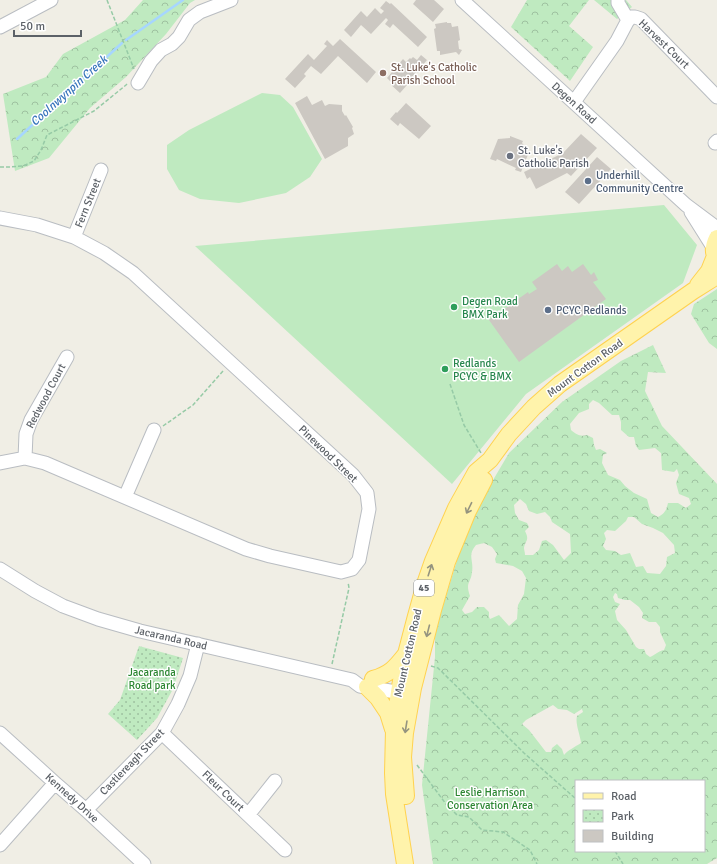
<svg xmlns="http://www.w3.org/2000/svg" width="717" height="864" viewBox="0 0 717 864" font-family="Signika,sans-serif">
<defs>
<pattern id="forest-crowns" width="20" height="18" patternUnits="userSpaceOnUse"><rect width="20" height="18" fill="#bfeac0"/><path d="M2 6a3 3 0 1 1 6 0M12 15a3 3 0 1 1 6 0" fill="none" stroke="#9ec1a0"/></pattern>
<pattern id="park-dots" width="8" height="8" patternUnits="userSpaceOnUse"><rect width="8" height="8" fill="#bfeac0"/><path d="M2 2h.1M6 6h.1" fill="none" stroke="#9ec1a0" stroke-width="1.8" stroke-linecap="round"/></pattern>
</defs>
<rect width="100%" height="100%" fill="#f0eee5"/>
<!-- green -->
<path fill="#bfeac0" d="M262,93L280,95L293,107L322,159L310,177L286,193L239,203L200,199L179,190L167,169V145L189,130Z
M664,205L697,245L683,283L526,394L452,484L195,246Z"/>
<!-- forest -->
<path fill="url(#forest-crowns)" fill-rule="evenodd" d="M143,0H195L190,3L166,34L126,77L90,108L49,158L15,171L3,94L46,77L63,54L125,20Z
M527,0H589L569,26L593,47L570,81L511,27Z
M594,0H626L632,7L617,19Z
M717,289V349L709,343L691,314L694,304Z
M653,345L666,373L648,372L645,391L662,426L717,484V858L707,864H433L422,785L435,657V632L458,557L483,497L509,453L562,402L621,361ZM593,400L599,403L612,415H619L621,422V430L629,437H634L636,446L639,450L655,448L661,453L662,470L674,472L677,469L679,475L676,483L679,494L689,498L691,504L686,508L678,503H668C666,511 665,513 658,517L651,513L647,499L634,493L625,486L620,480L608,475L602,463L603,455L607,453L600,449L596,450L594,445L593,438L587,435C580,437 576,434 571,430L570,424L579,413L589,409V404ZM520,499L526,504L529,511L537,514L545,512L550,517L552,522L570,534L571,553L564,560L553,545L546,540L542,541L539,550L533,555H525C525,552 524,550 524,548C525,540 530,541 525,531L529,527L527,523L519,520L515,513L514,505ZM628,517H634L642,524L653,528L663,533L674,545L675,553L667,557L666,566L660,574L647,573L643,566L636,567L630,553L621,555L615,551L606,550L603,546L606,539L604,533L607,530L615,531L626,521ZM484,543L492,547L497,554L495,559L496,563L513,566L522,571L526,578L524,594L518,605L517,619L509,626L499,615L490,619L489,617V612L484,607H477L472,612L465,614L462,610L470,596C465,582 471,583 472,572C474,560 467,556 476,545ZM615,593L617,594L618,598L625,600H630L639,607L643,613L642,618L649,622H656L660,627V632L666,645L664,650C658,651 655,655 650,657L646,654L644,649H639L636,647L626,630L617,620L615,611L620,604L615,602L613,597ZM553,705L558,709L567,710L574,714L582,709L583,712L577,716C575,724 580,734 581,743C575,747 568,750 564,755L562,749L557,744L552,748L551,752H546L529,730L522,724L526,720ZM576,781H704V851H576Z"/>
<!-- park -->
<path fill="url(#park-dots)" d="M139,646L183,658L173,689L157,718L137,740L108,714L120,700Z"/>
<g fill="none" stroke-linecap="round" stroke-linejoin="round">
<!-- stream -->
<path stroke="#a6d6ff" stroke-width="2.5" d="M126,40L183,0
M17,139L122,43"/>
</g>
<!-- building -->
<path fill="#ccc8c2" d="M416,0H434L444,9L433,22L413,4Z
M386,1L390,4L391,3L427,37L418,47L393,24L390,28L385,24L388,20L386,18L371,34L361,25L351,37L344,30L361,11L367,17L375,8L381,14L384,11L380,8Z
M447,22V23H451L452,27L458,26L460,40L458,41L459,49L462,50L459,55L456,52L440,55V51H437L434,29L436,28L435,24Z
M340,39L376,72L367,83L338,56L321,74L311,66L304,74L306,76L295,88L285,79L308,54L314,60L327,46L324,44L327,40L333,46Z
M421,55L427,60L422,66L424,67L418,73L416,72L406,84L407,85L400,93L390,84L392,83L387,78L403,59L406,62L410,58L411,59L413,57L417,60Z
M307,96L312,105L322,100L325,106L329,104L342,105V111L345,116L346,115L353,127L352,128L354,134L348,138V146L325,159L295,103Z
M406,103L431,126L419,139L400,123L398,126L390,119L396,112L397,113Z
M581,134L597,148L571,176L567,173L536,189L530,177L527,179L524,172L563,153Z
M510,136L523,141L522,143L527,149L526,151L529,152L521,172L515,170L516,168L497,159L496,161L490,159L498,139L510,138Z
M597,157L611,169L579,204L565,192Z
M557,264L562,271L568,266L572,272L583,264L591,275L594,272L598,280L593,282L606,299L519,362L489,320L528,292L529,294L537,289L532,282Z"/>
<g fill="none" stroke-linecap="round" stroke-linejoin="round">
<!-- minor casing -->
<g stroke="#b9bdc2" stroke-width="15">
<path id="minor" d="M462,0L686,205L717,228
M618,0V3L628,20
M0,27L51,0
M138,83L151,61L161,50L172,44L179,37L189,20L200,12L231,0
M574,102L617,41L627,22L631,17H635L641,19L717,97
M715,143L717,141
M691,212L713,247
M0,218L37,225L74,237L104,253L133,273L353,475L367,493L369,509L359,560L352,569L341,572L270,556L246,549L45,463L25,458L0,463
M74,237L101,170
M25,458L26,434L31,420L67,357
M125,497L154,430
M0,569L35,591L63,606L98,619L140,631L352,680L360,686L408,694
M0,733L55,783L86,810L144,864
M162,733L285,850
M86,810L162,733L178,704L190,676L198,644
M248,815L275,781
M0,845L55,783"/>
</g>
<!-- major casing -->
<g stroke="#ffd24f" stroke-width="18">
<path id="major" d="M717,238C713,246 712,252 717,259
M698,285L709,271L715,256
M373,679C390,674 395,668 406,654
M367,687L378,698L388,713L393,729
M406,796L403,757L405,733L413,688L433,610L447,562L468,511L484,480
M405,864L394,794L393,773L394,730L399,692L406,654L416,616L425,584L433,561L456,508L476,472L490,460L509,434L534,407L560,384L693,291L717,276"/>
</g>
<!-- path -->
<path stroke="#96caa6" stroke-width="1.5" stroke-dasharray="4 2" stroke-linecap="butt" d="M107,0L134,69
M0,167H9L23,166L34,161L41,150L47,135L94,111L126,85L127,84
M450,384L464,425L481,453
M163,426L193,405L223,371
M332,664L349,588L348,582
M431,666L438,668L524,753L576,799
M417,765L446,804L457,815L469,817L482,830L503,832L530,850L537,864
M615,851L623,864"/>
<!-- minor -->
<use href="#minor" stroke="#fff" stroke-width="13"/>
<!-- major -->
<use href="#major" stroke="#fff3ab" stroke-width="16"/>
</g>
<!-- one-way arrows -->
<defs><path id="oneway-shaft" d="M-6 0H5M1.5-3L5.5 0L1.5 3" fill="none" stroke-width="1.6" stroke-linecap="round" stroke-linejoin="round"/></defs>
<g stroke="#95947f">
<use href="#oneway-shaft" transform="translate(469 508) rotate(116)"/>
<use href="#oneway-shaft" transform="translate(430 570) rotate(-72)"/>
<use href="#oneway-shaft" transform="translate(428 631) rotate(104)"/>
<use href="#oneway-shaft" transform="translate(406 727) rotate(99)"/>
</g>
<!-- markers -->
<circle fill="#8d6e63" stroke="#fff" stroke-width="1.5" cx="383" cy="73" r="4"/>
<circle fill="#6b7280" stroke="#fff" stroke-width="1.5" cx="510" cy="156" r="4"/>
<g fill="#5c6f8a" stroke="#fff" stroke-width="1.5">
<circle cx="588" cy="181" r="4"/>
<circle cx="548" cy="310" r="4"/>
</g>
<g fill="#2e9e5b" stroke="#fff" stroke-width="1.5">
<circle cx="454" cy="307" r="4"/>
<circle cx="445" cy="369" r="4"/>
</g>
<g text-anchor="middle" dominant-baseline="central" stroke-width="3" stroke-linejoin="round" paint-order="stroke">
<!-- shield labels -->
<rect fill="#fff" stroke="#8d9095" stroke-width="1" x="414" y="580" width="20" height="16" rx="3"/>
<g font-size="10" font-weight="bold" fill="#5c6167">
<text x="424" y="588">45</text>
</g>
<!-- street labels -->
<g font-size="11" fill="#5c6167" stroke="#fff">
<text transform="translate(664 44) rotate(44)">Harvest Court</text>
<text transform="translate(574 103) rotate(42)">Degen Road</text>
<text transform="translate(88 203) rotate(-68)">Fern Street</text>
<text transform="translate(585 368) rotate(-36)">Mount Cotton Road</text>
<text transform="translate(46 396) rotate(-62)">Redwood Court</text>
<text transform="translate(328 454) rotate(44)">Pinewood Street</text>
<text transform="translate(171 638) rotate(13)">Jacaranda Road</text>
<text transform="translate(408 653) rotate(-77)">Mount Cotton Road</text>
<text transform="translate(132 762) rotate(-46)">Castlereagh Street</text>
<text transform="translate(223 791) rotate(44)">Fleur Court</text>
<text transform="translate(72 798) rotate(42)">Kennedy Drive</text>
</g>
<!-- education labels -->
<g font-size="11" fill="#785e54" stroke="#fff" text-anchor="start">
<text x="391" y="67">St. Luke's Catholic<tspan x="391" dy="13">Parish School</tspan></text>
</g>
<!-- worship labels -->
<g font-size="11" fill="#5b616d" stroke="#fff" text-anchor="start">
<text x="518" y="150">St. Luke's<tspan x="518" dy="13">Catholic Parish</tspan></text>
</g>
<!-- service labels -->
<g font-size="11" fill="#4e5e75" stroke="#fff" text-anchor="start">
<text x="596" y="175">Underhill<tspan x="596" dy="13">Community Centre</tspan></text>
<text x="556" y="310">PCYC Redlands</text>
</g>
<!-- leisure labels -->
<g font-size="11" fill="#27864d" stroke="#fff" text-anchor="start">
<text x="462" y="301">Degen Road<tspan x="462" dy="13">BMX Park</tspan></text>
<text x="453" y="363">Redlands<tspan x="453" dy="13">PCYC &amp; BMX</tspan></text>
</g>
<!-- park labels -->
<g font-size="11" fill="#2c8632" stroke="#fff">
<text x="152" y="672">Jacaranda<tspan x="152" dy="13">Road park</tspan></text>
<text x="490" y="792">Leslie Harrison<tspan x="490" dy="13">Conservation Area</tspan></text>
</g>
<!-- water labels -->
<g font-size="12" font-style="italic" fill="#3875bc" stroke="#fff">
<text transform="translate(69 91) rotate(-42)">Coolnwynpin Creek</text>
</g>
</g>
<!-- legend -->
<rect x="575" y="780" width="130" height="72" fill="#ffffff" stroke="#bec0c2"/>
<rect x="583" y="793" width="20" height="6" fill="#fff3ab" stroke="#bec0c2"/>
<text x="611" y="800" font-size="12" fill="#5c6167">Road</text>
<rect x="583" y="810" width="20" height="12" fill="url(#park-dots)" stroke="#bec0c2"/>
<text x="611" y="820" font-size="12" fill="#5c6167">Park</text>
<rect x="583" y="830" width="20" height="12" fill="#ccc8c2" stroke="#bec0c2"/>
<text x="611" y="840" font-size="12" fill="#5c6167">Building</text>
<!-- scale -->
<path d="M14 30v6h67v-6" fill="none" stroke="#5c6167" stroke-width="2"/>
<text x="20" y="30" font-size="12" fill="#5c6167" stroke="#ffffff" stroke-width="3" paint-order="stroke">50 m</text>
</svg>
